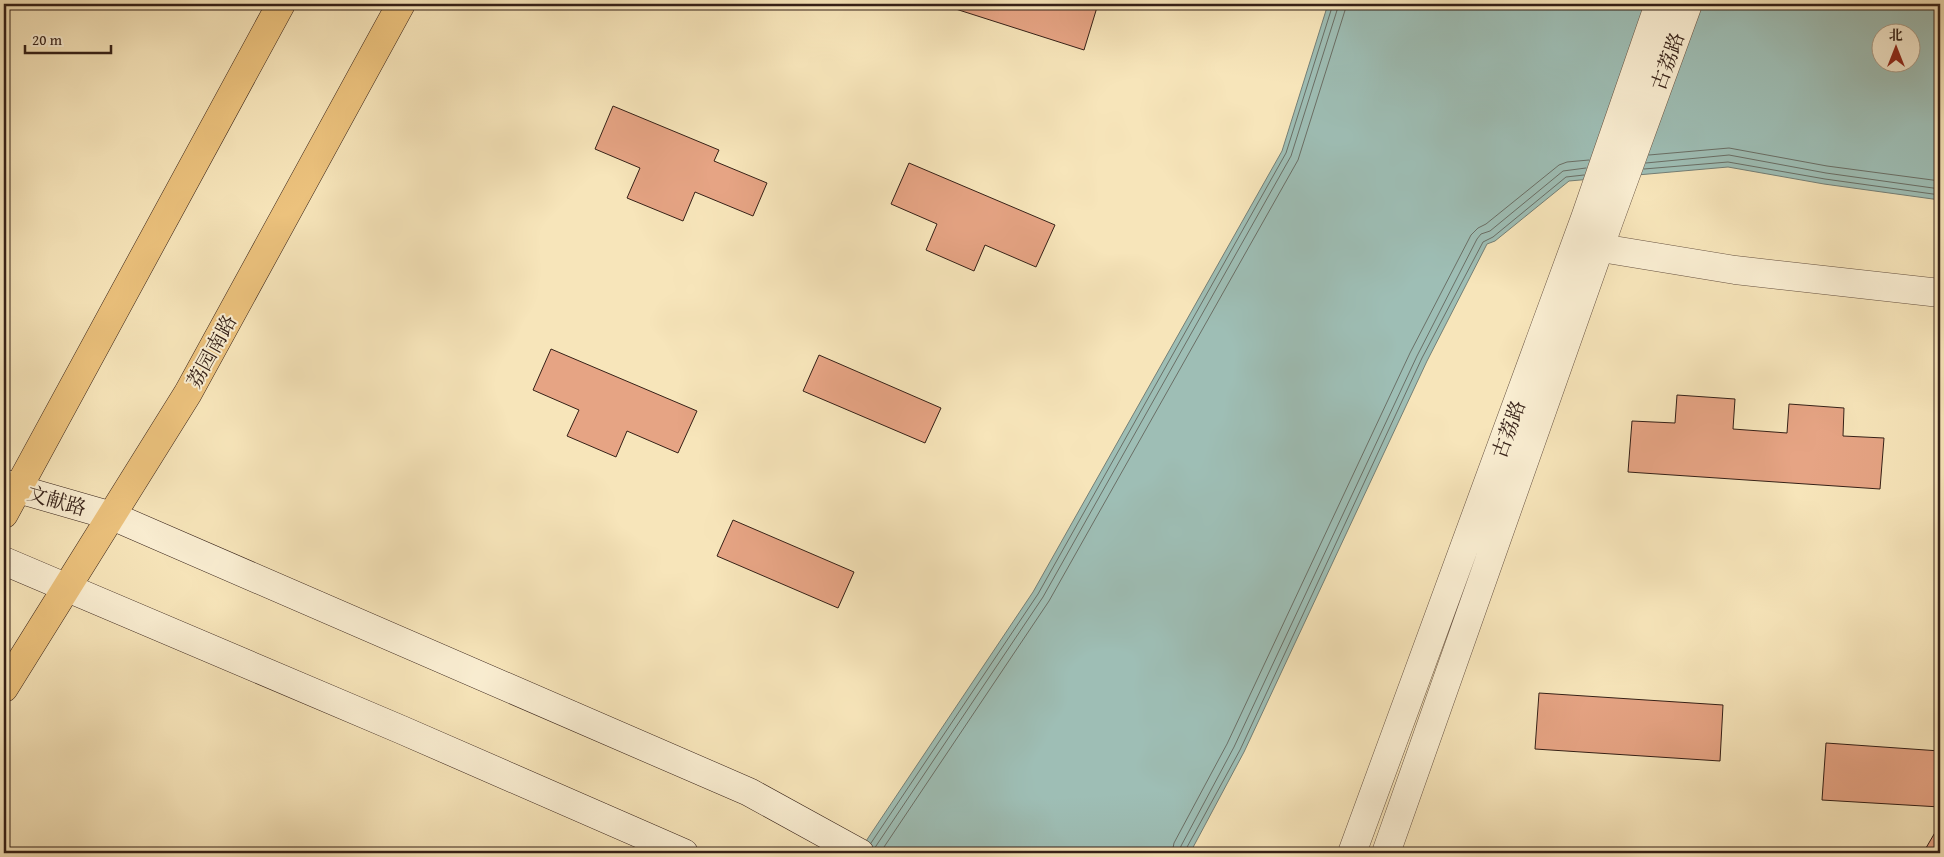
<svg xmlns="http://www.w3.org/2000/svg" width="1944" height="857" viewBox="0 0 1944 857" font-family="'Gentium Book Plus','Noto Serif SC',serif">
<rect width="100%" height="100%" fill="#f7e5ba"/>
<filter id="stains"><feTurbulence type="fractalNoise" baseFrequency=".004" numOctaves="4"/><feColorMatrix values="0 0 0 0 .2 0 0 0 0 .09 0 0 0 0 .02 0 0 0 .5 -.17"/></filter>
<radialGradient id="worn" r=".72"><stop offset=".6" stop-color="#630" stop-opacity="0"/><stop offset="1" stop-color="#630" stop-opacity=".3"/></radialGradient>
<!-- water -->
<path fill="#9ebeb5" stroke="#747f76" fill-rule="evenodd" d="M1328,4H1940V200L1824,184L1728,167L1569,181L1495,241L1487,244L1427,361L1244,752L1190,853H858L1033,592L1282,151ZM1882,32H1912V62H1882Z"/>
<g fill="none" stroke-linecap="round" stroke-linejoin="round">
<!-- shore -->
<path stroke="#6a6f66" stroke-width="1" d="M1649,155L1729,148L1827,166L1940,181
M1646,163L1729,155L1826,173L1940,189
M1644,169L1728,162L1825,179L1940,195
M871,843L1038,594L1286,153L1333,4
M874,849L1043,597L1291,156L1339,4
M880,853L1049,601L1298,160L1347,4
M1172,853L1174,843L1227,744L1410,353L1471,235L1478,228L1486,224L1559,165L1567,162L1589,160
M1179,853L1181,846L1234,747L1417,356L1477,239L1481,234L1490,231L1563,171L1586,168
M1186,853V849L1240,750L1422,358L1483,242L1493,237L1566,177L1584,175"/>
</g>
<!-- building -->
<path fill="#e6a484" stroke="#352017" d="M940,4H1098L1084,50Z
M613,106L719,150L714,161L767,183L753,216L695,192L683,221L627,198L640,168L595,149Z
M909,163L1055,225L1036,267L985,245L974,271L926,250L937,224L891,204Z
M551,349L697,411L678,453L627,431L616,457L567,436L579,410L533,390Z
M819,355L941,408L925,443L803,391Z
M1677,395L1735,399L1733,429L1787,433L1789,404L1844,408L1843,436L1884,438L1880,489L1628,472L1632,421L1675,423Z
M733,520L854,572L838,608L717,556Z
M1539,693L1723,705L1720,761L1535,749Z
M1826,743L1940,751V807L1822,800Z
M1940,824V853H1923Z"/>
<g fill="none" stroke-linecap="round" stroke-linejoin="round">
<!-- minor casing -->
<g stroke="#665140" stroke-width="29">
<path id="minor" d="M1601,248L1735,270L1940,293"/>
</g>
<!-- tertiary casing -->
<g stroke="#665140" stroke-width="29">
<path id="tertiary" d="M1352,853L1585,218L1659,4
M1386,853L1609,221L1688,4"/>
</g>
<!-- secondary casing -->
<g stroke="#352017" stroke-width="29">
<path id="secondary" d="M4,483L18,489L112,516L749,792L860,853
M4,561L402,730L684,853"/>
</g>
<!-- primary casing -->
<g stroke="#352017" stroke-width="29">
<path id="primary" d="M4,514L281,4
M4,688L188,393L401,4"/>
</g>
<!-- minor -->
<use href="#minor" stroke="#faeed2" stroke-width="28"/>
<!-- tertiary -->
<use href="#tertiary" stroke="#faeed2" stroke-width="28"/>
<!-- secondary -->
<use href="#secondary" stroke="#faeed2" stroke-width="28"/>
<!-- primary -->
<use href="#primary" stroke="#ecc27d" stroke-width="28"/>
</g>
<g text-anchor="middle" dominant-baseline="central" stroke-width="4" stroke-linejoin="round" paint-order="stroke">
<!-- street labels -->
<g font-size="20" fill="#352017" stroke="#faeed2">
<text transform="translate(1667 61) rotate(-70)">古荔路</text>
<text transform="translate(211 351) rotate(-61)">荔园南路</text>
<text transform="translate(1508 429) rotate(-70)">古荔路</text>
<text transform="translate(57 500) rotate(16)">文献路</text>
</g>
</g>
<!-- margin -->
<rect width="1944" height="857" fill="none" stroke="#f7e5ba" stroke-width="20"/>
<rect x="5" y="5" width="1934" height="847" fill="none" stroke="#352017" stroke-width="2.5"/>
<rect x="10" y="10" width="1924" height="837" fill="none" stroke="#352017"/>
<!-- north arrow -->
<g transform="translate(1896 48)"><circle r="24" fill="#faeed2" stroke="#ab9c87"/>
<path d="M0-4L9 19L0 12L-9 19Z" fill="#8f2418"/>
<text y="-8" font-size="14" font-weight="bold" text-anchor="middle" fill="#352017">北</text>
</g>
<!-- scale -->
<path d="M25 45v8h86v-8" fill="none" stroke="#352017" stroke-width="2.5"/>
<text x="32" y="45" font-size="15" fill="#352017" stroke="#faeed2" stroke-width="4" paint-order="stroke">20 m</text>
<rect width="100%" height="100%" filter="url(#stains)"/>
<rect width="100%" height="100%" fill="url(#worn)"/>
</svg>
